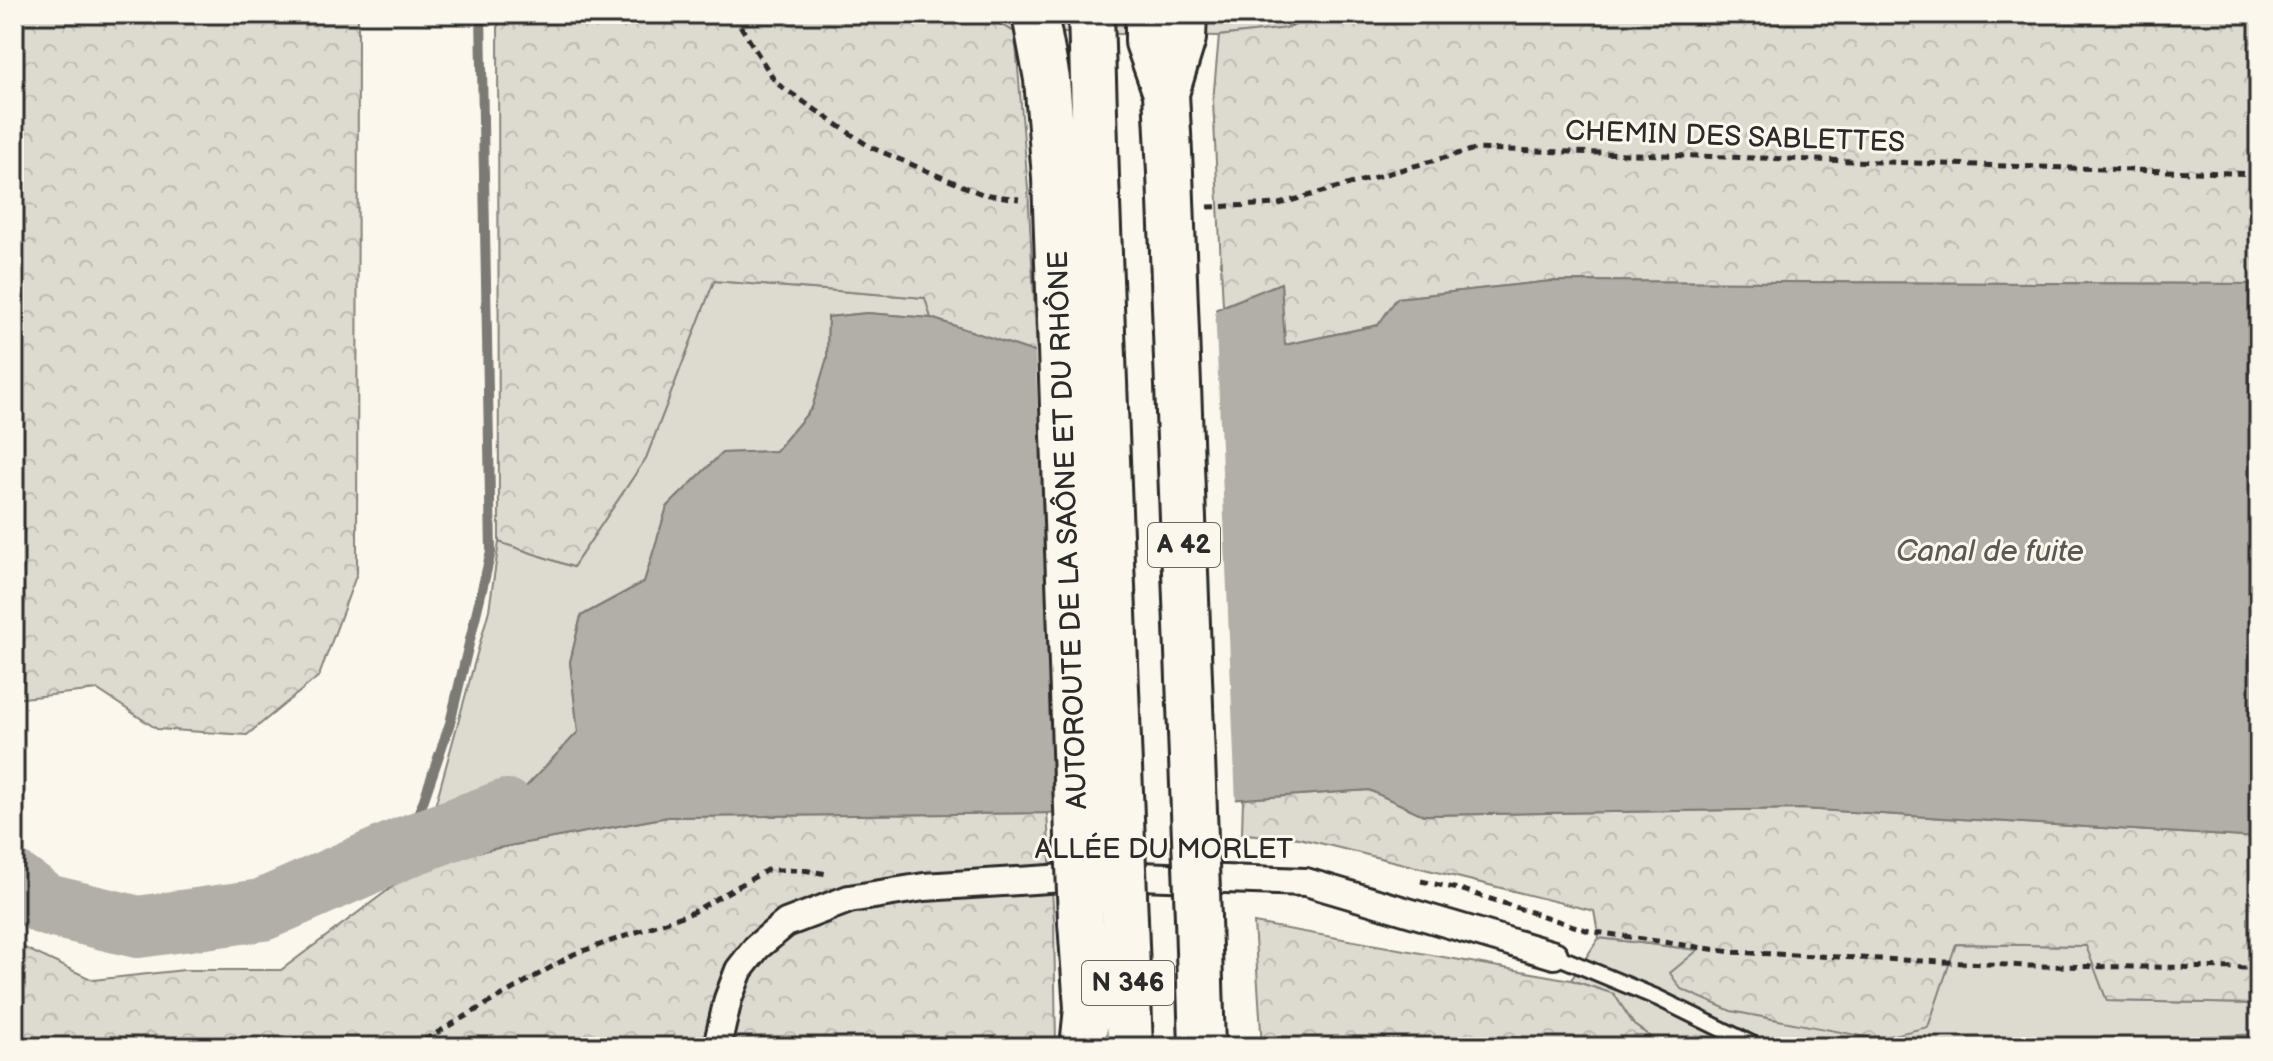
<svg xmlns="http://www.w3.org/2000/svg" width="2273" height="1061" viewBox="0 0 2273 1061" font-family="'Balsamiq Sans',sans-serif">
<defs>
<pattern id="forest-crowns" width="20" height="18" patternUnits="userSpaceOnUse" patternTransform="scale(2)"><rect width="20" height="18" fill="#dddad0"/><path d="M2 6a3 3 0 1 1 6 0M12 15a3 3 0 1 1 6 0" fill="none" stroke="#bebbb3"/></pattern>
</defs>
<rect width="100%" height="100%" fill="#fbf7ec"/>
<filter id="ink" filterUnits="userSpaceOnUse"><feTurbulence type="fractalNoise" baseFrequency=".0125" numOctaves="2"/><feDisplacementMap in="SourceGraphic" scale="16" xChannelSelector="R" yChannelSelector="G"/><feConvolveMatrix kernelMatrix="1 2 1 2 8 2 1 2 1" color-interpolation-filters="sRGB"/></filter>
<g filter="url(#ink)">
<!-- grass -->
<path fill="#dddad0" stroke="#84827e" stroke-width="2" d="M980,14H1323L1288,28L1219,36L1015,32Z
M714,281L926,298L931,318L867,313L828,317L827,358L812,408L776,451L722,453L667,507L644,582L581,616L570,662L578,732L523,790L429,828L489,610L499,542L573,567L646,458Z
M1599,938L1699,950L1928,1027L1955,944L2087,946L2107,1001L2259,1004V1034L2088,1043V1047H1665L1634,1025L1614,994L1571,980Z"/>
<!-- forest -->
<path fill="url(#forest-crowns)" stroke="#84827e" stroke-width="2" d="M14,14H358L357,573L319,676L247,735L157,729L98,690L14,699Z
M498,14H980L1015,32L1028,188L1037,353L931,318L925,298L714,281L646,458L573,567L499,542Z
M1323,14H2259V284L1552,281L1398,298L1379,325L1284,345L1281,283L1223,306L1213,101L1219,36L1288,28Z
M1369,790L1424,815L1803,809L2259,838V1004L2107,1001L2086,946L1956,944L1928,1027L1877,1039L1731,1011L1681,989L1670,973L1698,950L1599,938L1594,911L1299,838L1242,834L1243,799Z
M1047,813L1054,921L1056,1047H14V943L93,980L184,970H281L427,861L668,817Z
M1254,923L1571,980L1614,994L1634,1025L1665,1047H1262Z"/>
<!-- water -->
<path fill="#b1afa7" stroke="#7b7a75" stroke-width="2" d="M1552,281L2259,284V838L1803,809L1423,815L1369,790L1047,813L668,817L427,861L429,828L523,790L578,732L570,662L581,616L644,582L667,507L722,453L776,451L812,408L827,358L828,317L867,313L931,318L1037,353L1175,326L1281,283L1285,345L1378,325L1397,298Z"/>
<!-- pier -->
<path fill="#fbf7ec" d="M1215,305L1236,804L1057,816L1035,349L1113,328L1174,322Z"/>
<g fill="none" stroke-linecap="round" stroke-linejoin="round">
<!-- stream -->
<path stroke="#7b7a75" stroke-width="10" d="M408,846L450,723L491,552L481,14"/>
<!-- river -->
<path stroke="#b1afa7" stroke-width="62" d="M14,882L46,905L138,927L262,910L408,846L506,810"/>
<!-- service casing -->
<g stroke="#2b2b2b" stroke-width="20">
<path id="service" d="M1554,955L1658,998L1758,1047"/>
</g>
<!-- minor casing -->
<g stroke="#2b2b2b" stroke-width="32">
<path id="minor" d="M717,1047L728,999L739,970L757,947L786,923L849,899L924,887L1111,875L1306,882L1554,955"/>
</g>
<!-- motorway casing -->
<g stroke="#2b2b2b" stroke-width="50">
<path id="motorway" d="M1035,14L1047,79L1055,177
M1091,14L1096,177
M1148,14V42L1166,93
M1170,173L1166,93L1183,38L1184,14
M1198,918L1202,1047
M1125,920L1130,1047
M1081,922L1087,1008L1083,1047"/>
</g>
<!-- path -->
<path stroke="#2b2b2b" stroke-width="5" stroke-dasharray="8 6" stroke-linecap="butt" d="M733,14L776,83L870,147L982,194L1019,199
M1208,207L1279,204L1475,149L2259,174
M1421,881L1463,890L1589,931L1731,952L2029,966L2259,968
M412,1047L574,954L691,913L767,870H803L828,874"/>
<!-- service -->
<use href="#service" stroke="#fbf7ec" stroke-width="14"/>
<!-- minor -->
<use href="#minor" stroke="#fbf7ec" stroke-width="26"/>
<!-- motorway -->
<use href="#motorway" stroke="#fbf7ec" stroke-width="44"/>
<!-- motorway-bridge casing -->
<g stroke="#2b2b2b" stroke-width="50" stroke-linecap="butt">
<path id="motorway-bridge" d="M1170,173L1198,918
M1055,177L1081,922
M1096,177L1125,920"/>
</g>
<!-- motorway-bridge -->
<use href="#motorway-bridge" stroke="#fbf7ec" stroke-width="44"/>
</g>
</g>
<g text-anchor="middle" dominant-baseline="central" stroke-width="6" stroke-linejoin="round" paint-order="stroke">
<!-- shield labels -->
<g fill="#fbf7ec" stroke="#696865" stroke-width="2">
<rect x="1148" y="523" width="72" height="44" rx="6"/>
<rect x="1082" y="961" width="92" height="44" rx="6"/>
</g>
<g font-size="26" font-weight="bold" fill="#2b2b2b">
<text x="1184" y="545">A 42</text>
<text x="1128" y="983">N 346</text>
</g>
<!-- street labels -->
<g font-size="28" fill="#2b2b2b" stroke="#fbf7ec">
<text transform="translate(1735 137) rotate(2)">CHEMIN DES SABLETTES</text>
<text transform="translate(1068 530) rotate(-92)">AUTOROUTE DE LA SAÔNE ET DU RHÔNE</text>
<text x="1164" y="849">ALLÉE DU MORLET</text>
</g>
<!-- water labels -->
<g font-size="30" font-style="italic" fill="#5a5956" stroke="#fbf7ec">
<text x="1990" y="552">Canal de fuite</text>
</g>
</g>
<!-- margin -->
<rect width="2273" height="1061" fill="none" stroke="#fbf7ec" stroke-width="48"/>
<rect x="24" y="24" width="2225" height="1013" fill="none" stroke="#2b2b2b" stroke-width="3" filter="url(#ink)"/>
</svg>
